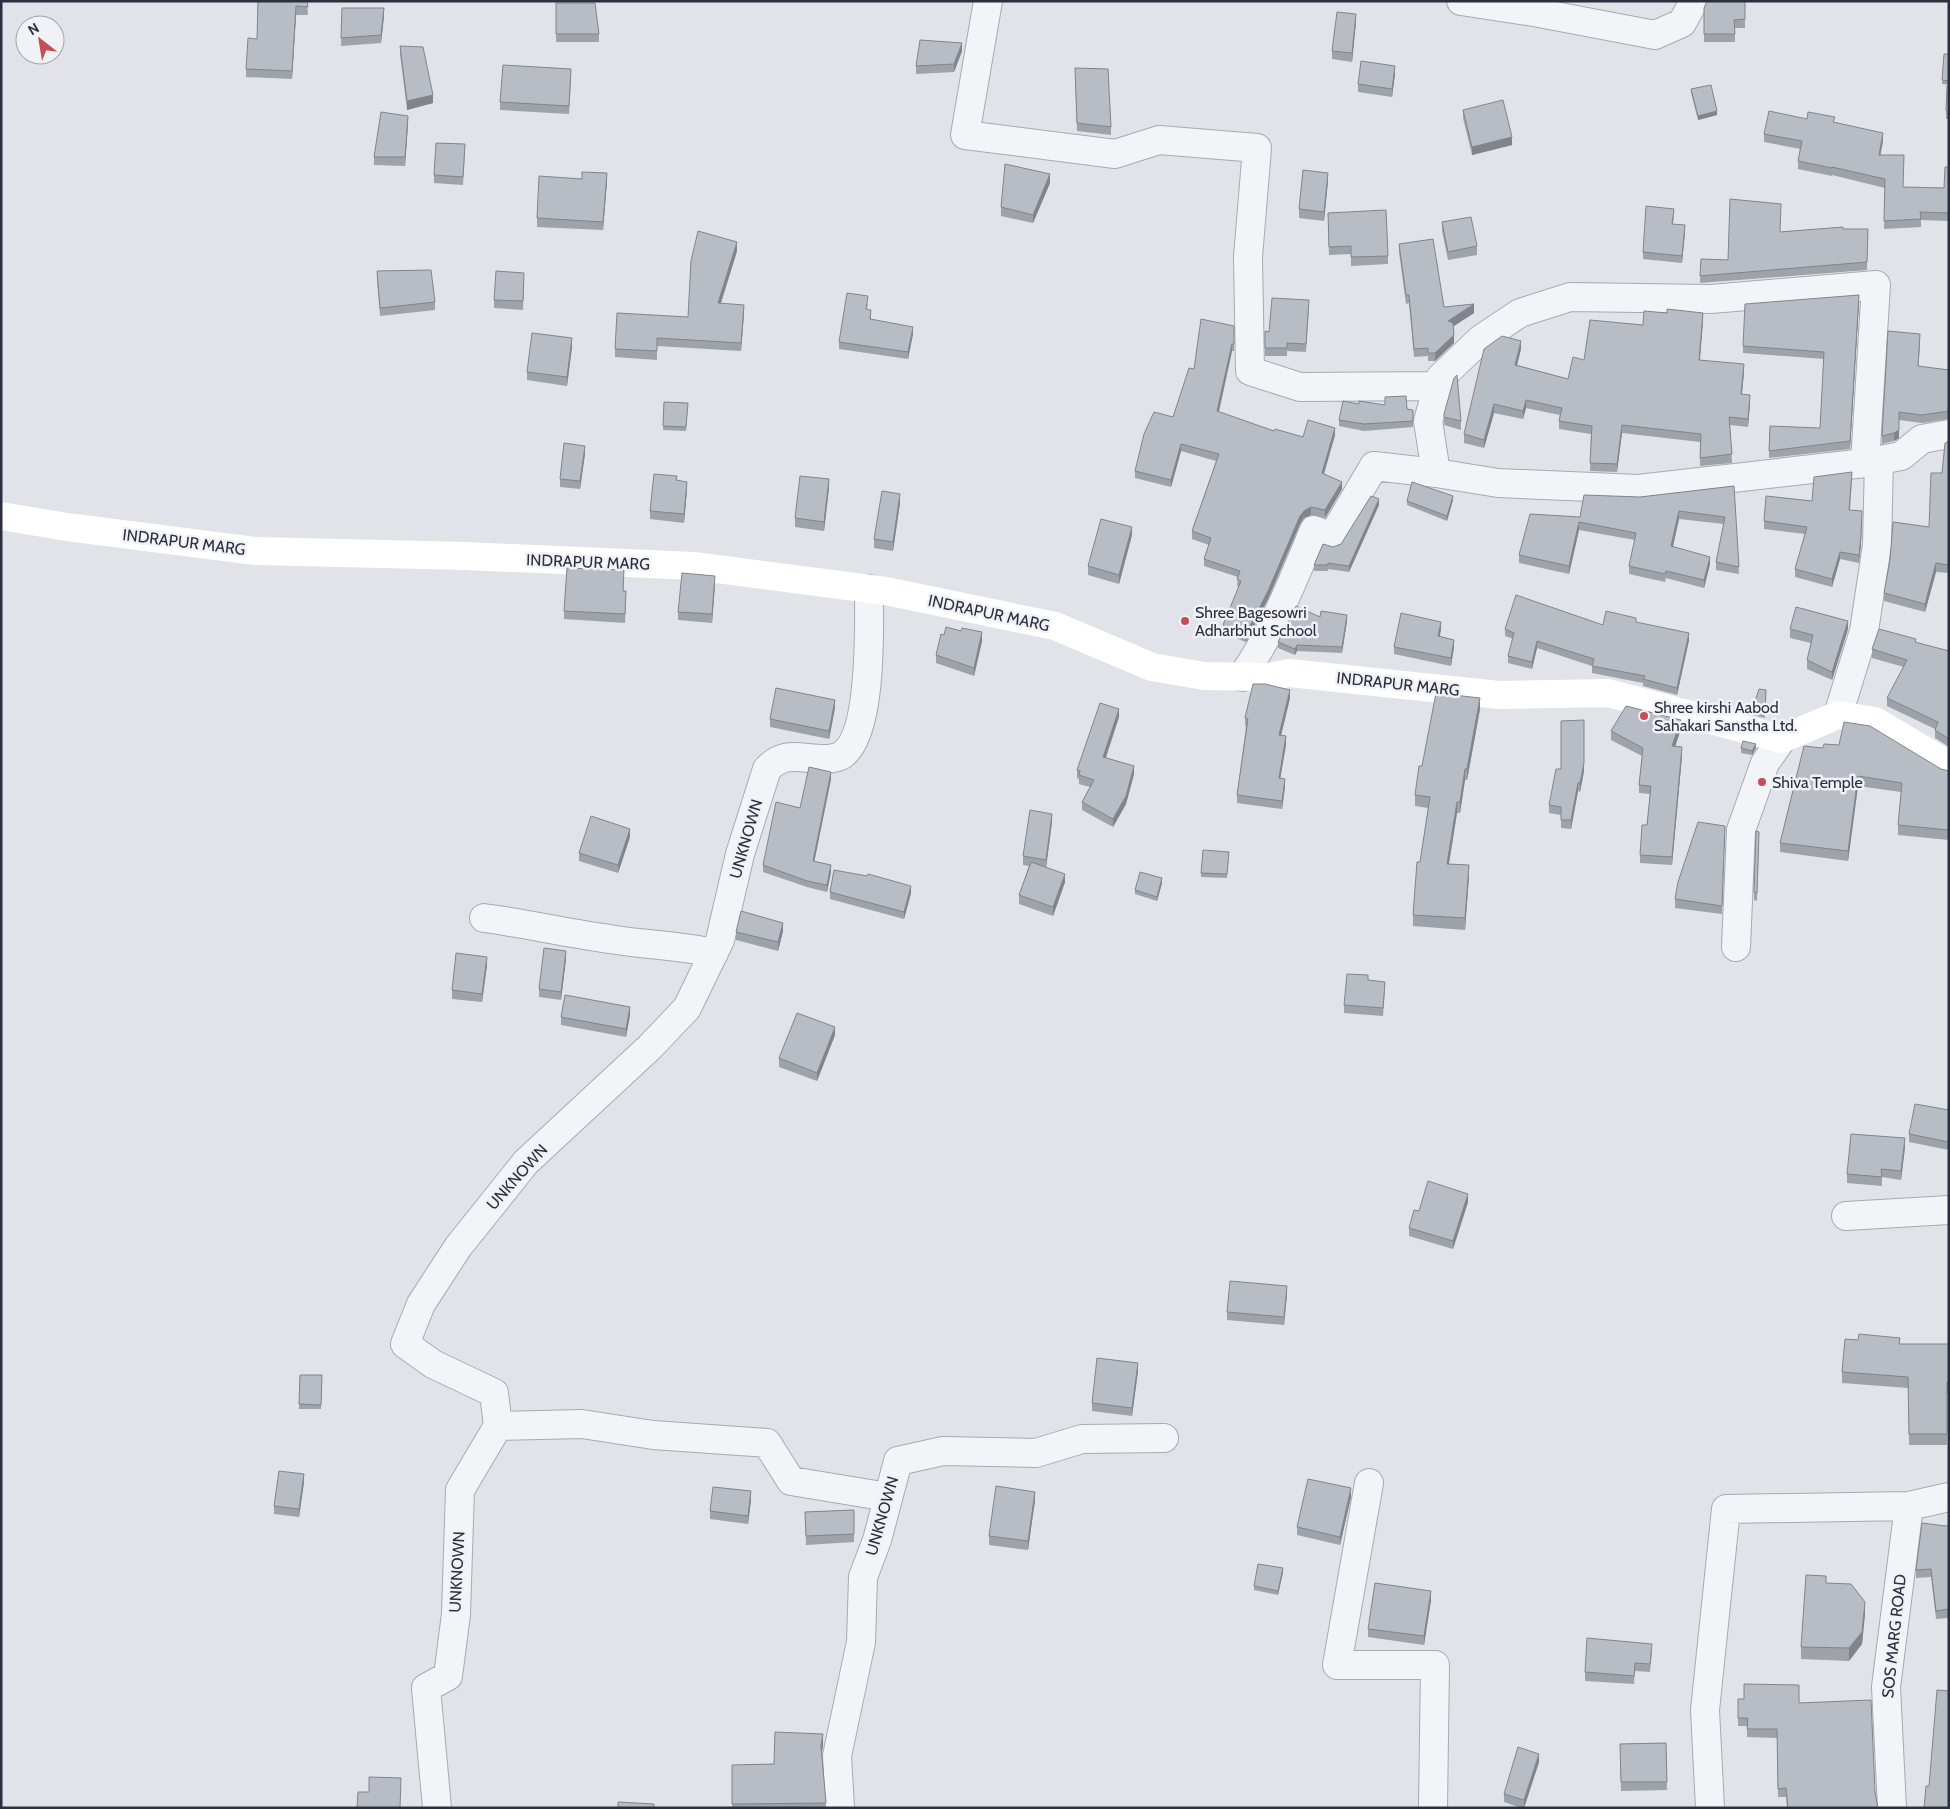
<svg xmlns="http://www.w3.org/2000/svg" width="1950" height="1809" viewBox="0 0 1950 1809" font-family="Cabin,sans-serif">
<rect width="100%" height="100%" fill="#e1e3e9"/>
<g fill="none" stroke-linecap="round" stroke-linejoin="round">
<!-- street casing -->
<g stroke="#a6aab3" stroke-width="30">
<path id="street" d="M988,1L965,135L1115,154L1159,140L1257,148L1248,257L1250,371L1300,387L1438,386
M1461,1L1534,12L1655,35L1682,23L1694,1
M1436,473L1428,421L1440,378L1481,339L1520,313L1570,297L1711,299L1876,285L1865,463
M1242,677C1273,632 1293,580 1314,530L1332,537L1374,466L1436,473L1498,483L1638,489L1865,463L1901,456L1922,439L1949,434
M1838,715L1864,631L1877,545L1879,460
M484,918C528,924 572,934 616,940C649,945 682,946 714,953
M1736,947L1741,830L1765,763L1782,739
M1846,1216L1949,1210
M498,1426L582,1424L653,1435L767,1443L791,1481L888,1497
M1369,1483L1337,1665H1435L1433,1808
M437,1808L426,1688L448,1676L456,1614L460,1490L498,1426L494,1393L433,1364L405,1344L421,1304L458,1247L526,1162L650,1047L687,1008L720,940L740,854L767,769C786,749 803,760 827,759C831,759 839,757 842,755C873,734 869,625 869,589
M840,1808L837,1756L861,1642L863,1577L877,1540L898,1461L943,1451L1036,1453L1082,1439L1164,1438
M1710,1808L1705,1710L1726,1509L1909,1506
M1892,1808L1886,1687L1909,1506L1949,1497"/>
</g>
<!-- street -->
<use href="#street" stroke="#f3f4f7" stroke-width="28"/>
<!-- secondary -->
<path stroke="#fff" stroke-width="28" d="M1,516L67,527L256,551L466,556L694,566L886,591L1055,626L1152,667L1204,676L1269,677L1289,673L1499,695L1608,693L1782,739L1838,715L1875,721L1949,765"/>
</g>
<!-- wall -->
<path fill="#9ea2a9" d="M258,1H307L308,15H296L292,79L246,77V69L257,39Z
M1745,1V28H1735V42H1704V8Z
M556,3L599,34V42H556Z
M342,8L384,16L381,43L341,46Z
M1356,22L1352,62L1332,59V51Z
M400,46L433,103L407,110L400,54Z
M962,51L954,72L916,74V66Z
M1949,54V85L1942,84V80Z
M1395,74L1392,97L1358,92V84Z
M1075,76L1111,127V135L1077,131Z
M571,78L569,114L500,110V102Z
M1949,86V119H1946V111Z
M1691,89L1717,115L1698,120L1691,93Z
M1463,110L1512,145L1472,155L1463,118Z
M1807,119L1835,122L1883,141L1880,155L1903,187L1944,188L1949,167V221L1921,220V227L1884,229L1885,188L1832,175V176L1798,169V161L1800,149L1764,142V134Z
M408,124L405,166L374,165V157Z
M465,152L463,185L434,183V175Z
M607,181L603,230L537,227V218Z
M1328,181L1324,221L1299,218V209Z
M1050,183L1033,223L1001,216V207Z
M1674,215L1673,224L1685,232L1682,263L1643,259V252Z
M1328,221L1388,256V264L1351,266V254L1329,255Z
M1442,222L1477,246V255L1448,260L1442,231Z
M1843,229H1868L1867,270L1700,283L1701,259L1728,260L1780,232Z
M1399,244L1444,307L1474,313L1453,326L1454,343L1435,361H1428V356L1414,357L1409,303L1406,304L1399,252Z
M737,251L721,303L744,313L741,351L657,346V360L615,357V349L688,317Z
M377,271L435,302V310L380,316L377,279Z
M524,282L523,310L494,308V300Z
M1859,302L1850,449L1769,458V451L1820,428L1824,359L1743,353V346Z
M868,303L867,309L871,317V319L913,334L908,359L839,349V342Z
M1309,308L1306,352L1287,351V356H1265V331L1269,332Z
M1703,321L1700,360L1744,372L1742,394L1750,403L1748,427L1730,425L1732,463L1700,466V442L1622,433L1617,472L1590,471L1591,434L1559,429V421L1560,415L1526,408L1523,419L1494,413L1484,448L1464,443V434L1521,349L1517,365L1568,379L1584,360L1643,325Z
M1234,326V351H1232L1219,412L1274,431L1303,437L1335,435L1324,474L1342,489L1325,518L1311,515L1304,518L1300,524L1268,599L1246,642L1223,633V625L1239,587L1237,586L1238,577L1204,566V559L1209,545L1192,539V531L1216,461L1181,451L1171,487L1135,478V471L1173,417L1194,369Z
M1920,342L1918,366L1949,370V419L1922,423L1899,420V438L1894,441L1882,444V436Z
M572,347L567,386L527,380V372Z
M1385,397L1407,409L1413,410V427L1364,431L1339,426V420L1359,404L1385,405Z
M664,402L688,403L686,431L663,430Z
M1444,414L1461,421V430L1444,425Z
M1949,441V573L1936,572L1925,612L1884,601V593L1929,527Z
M585,454L580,489L560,487V479Z
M677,480L687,490L684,523L650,519V511Z
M1852,480L1850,510L1861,544L1859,563L1840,559L1832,587L1795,577V569L1805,534L1764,529V521L1812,501Z
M1734,486L1739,574L1716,570V562L1724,524L1679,519L1673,547L1710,564L1704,588L1666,578L1665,582L1629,574V566L1635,540L1579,530L1569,574L1519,563V555L1580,517L1640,497Z
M829,488L824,531L795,527V518Z
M1453,500L1447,521L1407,505V501Z
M900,503L893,551L874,548V539Z
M1379,505L1349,572L1328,569V571H1314V565L1333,547L1341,544Z
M1132,535L1119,584L1088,575V566Z
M624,579L623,591L626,599L625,623L564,619V611Z
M715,584L712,623L678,620V612Z
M1320,617L1347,621L1342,653L1297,651L1295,655L1278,648V642Z
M1636,622L1689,640L1677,695L1643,686V683L1592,673V666L1537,648L1532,669L1508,663V656L1513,639L1505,636V629L1603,625Z
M1441,629L1440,636L1454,647L1451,666L1394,654V647Z
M1790,629H1848L1832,680L1807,669V660L1811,643L1790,638Z
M944,635L982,641L974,676L936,663V655Z
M1916,643L1949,651V747L1935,738V729L1887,706V698L1904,667L1872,658V649Z
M1766,690L1765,718L1752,715V711Z
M1290,698L1281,736L1286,745L1280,778L1285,787L1282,809L1237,803V795L1246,727L1245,726V718Z
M835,708L829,739L770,727V719Z
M1480,709L1467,780H1465L1460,813H1457L1449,864L1469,876L1465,930L1413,926V915L1420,862L1428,808L1415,806V795L1422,766Z
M1119,717L1106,758L1134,774L1126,804L1113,827L1082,810V802L1090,787L1079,784V779L1077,778V770Z
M1681,729L1675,747L1682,756L1672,865L1640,863V855L1647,825L1650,794L1639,793V785L1642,756L1611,740V731Z
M1804,746L1941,769L1949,771V840L1898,835V825L1901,792L1858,786L1848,861L1780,852V843Z
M1741,748H1756L1752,755L1741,753Z
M1584,771L1580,792L1578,791L1571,829L1561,828V815L1549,813V805Z
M831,779L814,862L831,872L827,892L807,887L763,872V865L800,808Z
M1052,822L1046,867L1065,882L1053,916L1019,904V895L1029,866L1023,865V856Z
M1725,826L1722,914L1675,908V899Z
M630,837L618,873L579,861V853Z
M1759,840L1757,901L1754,900V892Z
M1229,852L1227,878L1201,877V873Z
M867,876L911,893L904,919L830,899V892Z
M1162,883L1157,901L1135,894V890Z
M783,931L778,951L736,940V932Z
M566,959L561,1000L539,997V989Z
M487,965L482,1002L452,999V990Z
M1385,990L1383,1016L1344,1013V1005Z
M630,1015L626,1037L561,1025V1017Z
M835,1035L817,1081L779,1067V1058Z
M1949,1110V1150L1909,1142V1134Z
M1905,1147L1901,1180L1882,1177V1186L1847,1183V1174Z
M1468,1202L1453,1249L1409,1236V1228L1419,1211Z
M1287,1294L1284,1325L1227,1320V1312Z
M1900,1344H1949V1393H1947V1445H1909L1908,1388L1842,1383V1372Z
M1138,1371L1132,1416L1092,1411V1403Z
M300,1375H322L321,1409H299Z
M304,1482L299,1517L274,1514V1506Z
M1351,1497L1340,1545L1297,1535V1527Z
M751,1500L748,1524L710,1519V1511Z
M1035,1500L1028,1550L989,1545V1536Z
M854,1510V1542L806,1545L805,1512Z
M1949,1525V1618L1936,1619L1931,1577L1916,1578V1570L1946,1526Z
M1283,1572L1278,1595L1254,1590V1586Z
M1826,1583L1865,1614L1862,1644L1849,1661L1801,1659V1647Z
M1431,1600L1424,1645L1368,1637V1629Z
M1652,1652L1650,1672L1635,1671L1634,1684L1585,1681V1672Z
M1738,1699L1799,1703L1875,1792L1878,1808H1787L1786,1797H1778L1777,1738L1747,1737V1726H1738Z
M1666,1743L1667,1790L1621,1791L1620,1744Z
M823,1745L822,1753L826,1808H732V1765L774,1764Z
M1539,1762L1524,1808H1521L1504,1802V1794Z"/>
<!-- shaded-wall -->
<path fill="#81848a" d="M296,6V15L292,79V71Z
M384,8V16L381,43V35Z
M1356,14V22L1352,62V53Z
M962,43V51L954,72V64Z
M1395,66V74L1392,97V89Z
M433,95V103L407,110V101Z
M1717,111V115L1698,120V116Z
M408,116V124L405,166V157Z
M1883,133V141L1879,163V155Z
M1512,137V145L1472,155V147Z
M607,173V181L603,230V222Z
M1328,173V181L1324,221V212Z
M1050,174V183L1033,223V215Z
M1685,225V232L1682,263V256Z
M737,242V251L718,312V303Z
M1859,295V302L1850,449V441Z
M1474,304V313L1448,330V321Z
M744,305V313L741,351V343Z
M1703,313V321L1699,368V360Z
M913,327V334L908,359V352Z
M1920,334V342L1918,374V366Z
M1454,335V343L1435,361V353Z
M572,338V347L567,386V377Z
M1521,341V349L1515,373V365Z
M1232,344V351L1217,419V411Z
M1744,364V372L1741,402V394Z
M1750,395V403L1748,427V419Z
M1526,400V408L1523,419V411Z
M1494,404V413L1484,448V440Z
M1622,425V433L1617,472V464Z
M1335,428V435L1322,480V473Z
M1899,430V438L1894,441V433Z
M1181,444V451L1171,487V480Z
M585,446V454L580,489V481Z
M829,479V488L824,531V522Z
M687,482V490L684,523V514Z
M1342,482V489L1325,518V510Z
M900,494V503L893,551V542Z
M1453,496V500L1447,521V516Z
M1379,499V505L1349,572V566Z
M1311,507V515L1304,518L1300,524L1268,599L1246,642V634L1300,516L1304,511Z
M1679,511V519L1671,554V546Z
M1862,511L1861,544L1859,563V555Z
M1579,522V530L1569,574V566Z
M1132,527V535L1119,584V575Z
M1840,552V559L1832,587V579Z
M1710,557V564L1704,588V580Z
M1936,563V572L1925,612V604Z
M715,576V584L712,623V614Z
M1347,615V621L1342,653V647Z
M1848,621V629L1832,680V672Z
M1441,622V629L1438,643V636Z
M982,632V641L974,676V668Z
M1689,633V640L1677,695V688Z
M1454,640V647L1451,666V658Z
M1537,641V648L1532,669V662Z
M1297,645V651L1295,655V649Z
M1290,690V698L1279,743V735Z
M1480,698V709L1467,780V769Z
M835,700V708L829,739V731Z
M1119,709V717L1103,765V757Z
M1681,720V729L1672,755V746Z
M1286,736V745L1279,786V778Z
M1756,744V748L1752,755V751Z
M1682,747V756L1672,865V857Z
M1584,763V771L1580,792V783Z
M1134,766V774L1126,804L1113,827V819Z
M1465,769V780L1460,813V802Z
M831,772V779L813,868V861Z
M1858,776V786L1848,861V851Z
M1285,779V787L1282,809V801Z
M1578,783V791L1571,829V820Z
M1457,802V813L1447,875V864Z
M1052,814V822L1046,868V860Z
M630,829V837L618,873V865Z
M831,865V872L827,892V885Z
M1469,865V876L1465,930V918Z
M1065,874V882L1053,916V907Z
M1162,878V883L1157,901V897Z
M911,886V893L904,919V912Z
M783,923V931L778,951V942Z
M566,951V959L561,1000V992Z
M487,957V965L482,1002V994Z
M630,1007V1015L626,1037V1029Z
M835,1027V1035L817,1081V1073Z
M1905,1138V1147L1901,1180V1171Z
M1468,1194V1202L1453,1249V1241Z
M1287,1286V1294L1284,1325V1317Z
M1138,1363V1371L1132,1416V1408Z
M304,1474V1482L299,1517V1509Z
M1351,1488V1497L1340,1545V1537Z
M751,1491V1500L748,1524V1516Z
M1035,1492V1500L1028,1550V1541Z
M1283,1568V1572L1278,1595V1591Z
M1431,1591V1600L1424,1645V1636Z
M1865,1602V1614L1862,1644L1849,1661V1648Z
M823,1734V1745L821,1757V1746Z
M1539,1754V1762L1524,1808V1800Z"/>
<!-- building -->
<path fill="#b8bcc5" stroke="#81848a" d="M258,1H307L308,7L296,6L292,71L246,69L248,38L257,39Z
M1707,1H1745V19L1734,20L1735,34H1704V8Z
M556,3H595L599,34H556Z
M342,8H384L381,35L341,38Z
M1337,12L1356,14L1352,53L1332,51Z
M920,40L962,43L954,64L916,66Z
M400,46L423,47L433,95L407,101Z
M1944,54H1949V81L1942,80Z
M1361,61L1395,66L1392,89L1358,84Z
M503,65L571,69L569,106L500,102Z
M1075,68L1108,69L1111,127L1077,123Z
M1711,85L1717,111L1698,116L1691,89Z
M1947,86H1949V111H1946Z
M1503,100L1512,137L1472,147L1463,110Z
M1769,111L1807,119L1808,112L1835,117L1833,122L1883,133L1879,155H1904L1903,187L1944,188L1945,167H1949V213L1920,212L1921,219L1884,221L1885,179L1832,167V168L1798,161L1802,141L1764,134Z
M381,112L408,116L405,157H374Z
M436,143L465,144L463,177L434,175Z
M1005,164L1050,174L1033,215L1001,207Z
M1303,170L1328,173L1324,212L1299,209Z
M582,172L607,173L603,222L537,218L539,176L582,179Z
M1730,199L1781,204L1780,232L1843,227V229H1868L1867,262L1700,276L1701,259L1728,260Z
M1646,206L1674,209L1672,224L1685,225L1682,256L1643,252Z
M1386,210L1388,256L1351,257V246L1329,247L1328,213Z
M1471,217L1477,246L1448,252L1442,222Z
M698,231L737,242L718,303L744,305L741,343L657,338V351L615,349L617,313L688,317L691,261Z
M1433,239L1444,307L1474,304L1448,321L1453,323L1454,335L1435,353H1428V348L1414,349L1409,295H1406L1399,244Z
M431,270L435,302L380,308L377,271Z
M496,271L524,273L523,301L494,300Z
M847,293L868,296L866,309L871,310L870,319L913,327L908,352L839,342Z
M1859,295L1850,441L1769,451L1770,426L1820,428L1824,352L1743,346L1745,304Z
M1272,298L1309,300L1306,344L1287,343V348H1265V331L1269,332Z
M1667,309L1703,313L1699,360L1744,364L1741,394L1750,395L1748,419L1729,417L1732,454L1700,458L1701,434L1622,425L1617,464L1590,463L1592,426L1559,421L1562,408L1526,400L1523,411L1494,404L1484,440L1464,434L1484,349L1502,336L1521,341L1515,365L1568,379L1573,357L1584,360L1590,320L1643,325L1644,311L1667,313Z
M1201,319L1234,326V344H1232L1217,411L1274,431L1275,429L1303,437L1308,420L1335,428L1322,473L1342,482L1325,510L1311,507L1304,511L1300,516L1268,591L1246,634L1223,625L1241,581L1237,579L1240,571L1204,559L1211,538L1192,531L1219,454L1181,444L1171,480L1135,471L1144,434L1154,412L1173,417L1189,368L1194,369Z
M1888,331L1920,334L1918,366L1949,370V411L1922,415L1899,412V430L1894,433L1882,436Z
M532,333L572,338L567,377L527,372Z
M1457,375L1461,421L1444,417V414L1454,378Z
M1406,396L1407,409L1413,410V421L1364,424L1339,420L1343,401L1359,404V401L1385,405V397Z
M664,402L688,403L686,427L663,426Z
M1949,441V565L1936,563L1925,604L1884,593L1890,560L1893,522L1929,527L1931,473H1942L1945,443Z
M564,443L585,446L580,481L560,479Z
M1852,472L1849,510L1862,511L1861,536L1859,555L1840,552L1832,579L1795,569L1807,527L1764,521L1766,496L1812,501L1814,477Z
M654,474L677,476L676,480L687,482L684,514L650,511Z
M800,476L829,479L824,522L795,518Z
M1412,482L1453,496L1447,516L1407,501Z
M1734,486L1739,567L1716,562L1725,517L1679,511L1671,546L1710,557L1704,580L1666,571L1665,574L1629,566L1636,533L1579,522L1569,566L1519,555L1530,514L1580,517L1584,495L1640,497Z
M882,491L900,494L893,542L874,539Z
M1371,496L1379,499L1349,566L1328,563V565H1314L1323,544L1333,547L1341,544Z
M1101,519L1132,527L1119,575L1088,566Z
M567,568L624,570L623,591H626L625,614L564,611Z
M682,573L715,576L712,614L678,612Z
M1516,595L1603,625L1606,611L1636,618V622L1689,633L1677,688L1643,679L1645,676L1592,666L1594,659L1537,641L1532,662L1508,656L1514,633L1505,629Z
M1296,606L1320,617L1321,611L1347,615L1342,647L1297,645L1295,649L1278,642Z
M1796,607L1848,621L1832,672L1807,660L1813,635L1790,629Z
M1401,613L1441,622L1438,636L1454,640L1451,658L1394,647Z
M946,627L961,631L962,628L982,632L974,668L936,655L941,634L944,635Z
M1879,629L1916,639L1915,642L1949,651V739L1935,730L1938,722L1887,698L1907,660L1872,649Z
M1253,684H1265L1290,690L1279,735L1286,736L1279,778L1285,779L1282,801L1237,795L1248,719L1245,718Z
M776,688L835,700L829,731L770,719Z
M1759,689L1766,690L1765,714L1752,711Z
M1436,693L1480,698L1467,769H1465L1460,802H1457L1447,864L1469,865L1465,918L1413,915L1417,862H1420L1430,797L1415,795L1419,766H1422Z
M1100,703L1119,709L1103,757L1134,766L1126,796L1113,819L1082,802L1094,780L1079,775L1080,771L1077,770Z
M1626,706L1681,720L1672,746L1682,747L1672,857L1640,855L1642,825H1647L1651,786L1639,785L1643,748L1611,731Z
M1584,720V763L1580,783H1578L1571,820H1561V807L1549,805L1556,769H1561V721Z
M1844,722L1870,726L1941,769L1949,771V830L1898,825L1902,783L1858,776L1848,851L1780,843L1804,746L1823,748L1824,744L1839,745Z
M1743,741L1756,744L1752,751L1741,748Z
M809,767L831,772L813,861L831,865L827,885L807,881L763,865L776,802L800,808Z
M1030,810L1052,814L1046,860L1023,856Z
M591,816L630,829L618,865L579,853Z
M1698,822L1725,826L1722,906L1675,899L1678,882Z
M1756,831L1759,832L1757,893L1754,892Z
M1203,850L1229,852L1227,874L1201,873Z
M1031,862L1065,874L1053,907L1019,895Z
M834,870L867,876L868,874L911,886L904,912L830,892Z
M1140,872L1162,878L1157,897L1135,890Z
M741,911L783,923L778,942L736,932Z
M544,948L566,951L561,992L539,989Z
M456,953L487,957L482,994L452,990Z
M1347,974L1368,975V980L1385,982L1383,1008L1344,1005Z
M565,995L630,1007L626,1029L561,1017Z
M797,1013L835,1027L817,1073L779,1058Z
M1915,1104L1949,1110V1142L1909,1134Z
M1851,1134L1905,1138L1901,1171L1881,1169L1882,1177L1847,1174Z
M1428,1181L1468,1194L1453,1241L1409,1228L1414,1210L1419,1211Z
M1230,1281L1287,1286L1284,1317L1227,1312Z
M1859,1334L1900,1338L1899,1344H1949V1382H1947V1434H1909L1908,1377L1842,1372L1845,1339L1858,1340Z
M1097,1358L1138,1363L1132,1408L1092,1403Z
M300,1375H322L321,1405L299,1404Z
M279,1471L304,1474L299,1509L274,1506Z
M1308,1479L1351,1488L1340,1537L1297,1527Z
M996,1486L1035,1492L1028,1541L989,1536Z
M713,1487L751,1491L748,1516L710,1511Z
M854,1510V1534L806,1536L805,1512Z
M1922,1523L1946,1526L1949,1525V1609L1936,1611L1931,1569L1916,1570Z
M1258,1564L1283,1568L1278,1591L1254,1586Z
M1806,1575L1826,1576V1583L1851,1584L1865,1602L1862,1632L1849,1648L1801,1647Z
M1375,1583L1431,1591L1424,1636L1368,1629Z
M1587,1638L1652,1644L1650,1664L1635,1663L1634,1676L1585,1672Z
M1744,1684L1799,1685V1703L1871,1700L1875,1792L1878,1808H1788L1786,1788L1778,1789L1777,1729H1747L1748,1718H1738V1699H1744Z
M1937,1690L1949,1691V1808H1924L1926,1786H1929Z
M775,1732L823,1734L821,1746L826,1803L732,1804V1765L774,1764Z
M1666,1743L1667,1782H1621L1620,1744Z
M1518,1747L1539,1754L1524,1800L1504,1794Z
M369,1777L401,1778L400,1808H357L358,1792H369Z
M618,1802L654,1804V1808H618Z"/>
<!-- markers -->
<g fill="#c64d53" stroke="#f0f2f6" stroke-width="2">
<circle cx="1185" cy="621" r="5"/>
<circle cx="1644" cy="716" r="5"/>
<circle cx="1762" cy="782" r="5"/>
</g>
<g text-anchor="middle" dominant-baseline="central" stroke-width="5" stroke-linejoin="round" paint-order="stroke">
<!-- street labels -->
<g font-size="16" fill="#2a303f" stroke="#f0f2f6">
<text transform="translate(184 542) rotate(7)">INDRAPUR MARG</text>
<text transform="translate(588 562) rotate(2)">INDRAPUR MARG</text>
<text transform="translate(989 613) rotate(12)">INDRAPUR MARG</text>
<text transform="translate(1398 684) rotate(6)">INDRAPUR MARG</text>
<text transform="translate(746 839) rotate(-74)">UNKNOWN</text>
<text transform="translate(517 1177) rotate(-48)">UNKNOWN</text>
<text transform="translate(882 1516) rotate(-74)">UNKNOWN</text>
<text transform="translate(457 1572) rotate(-87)">UNKNOWN</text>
<text transform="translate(1894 1636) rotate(-84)">SOS MARG ROAD</text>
</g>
<!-- poi labels -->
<g font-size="16" fill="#2a303f" stroke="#f0f2f6" text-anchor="start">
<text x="1195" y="612">Shree Bagesowri<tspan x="1195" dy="18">Adharbhut School</tspan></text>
<text x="1654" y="707">Shree kirshi Aabod<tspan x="1654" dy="18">Sahakari Sanstha Ltd.</tspan></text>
<text x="1772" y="782">Shiva Temple</text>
</g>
</g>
<!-- border -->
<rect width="1950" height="1809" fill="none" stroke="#2a303f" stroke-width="5"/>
<!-- north arrow -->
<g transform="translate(40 40) rotate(329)"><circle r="24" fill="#f0f2f6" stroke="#a1a4ad"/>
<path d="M0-4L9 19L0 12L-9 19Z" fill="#c64d53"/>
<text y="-8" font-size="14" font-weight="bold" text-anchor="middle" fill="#2a303f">N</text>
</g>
</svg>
